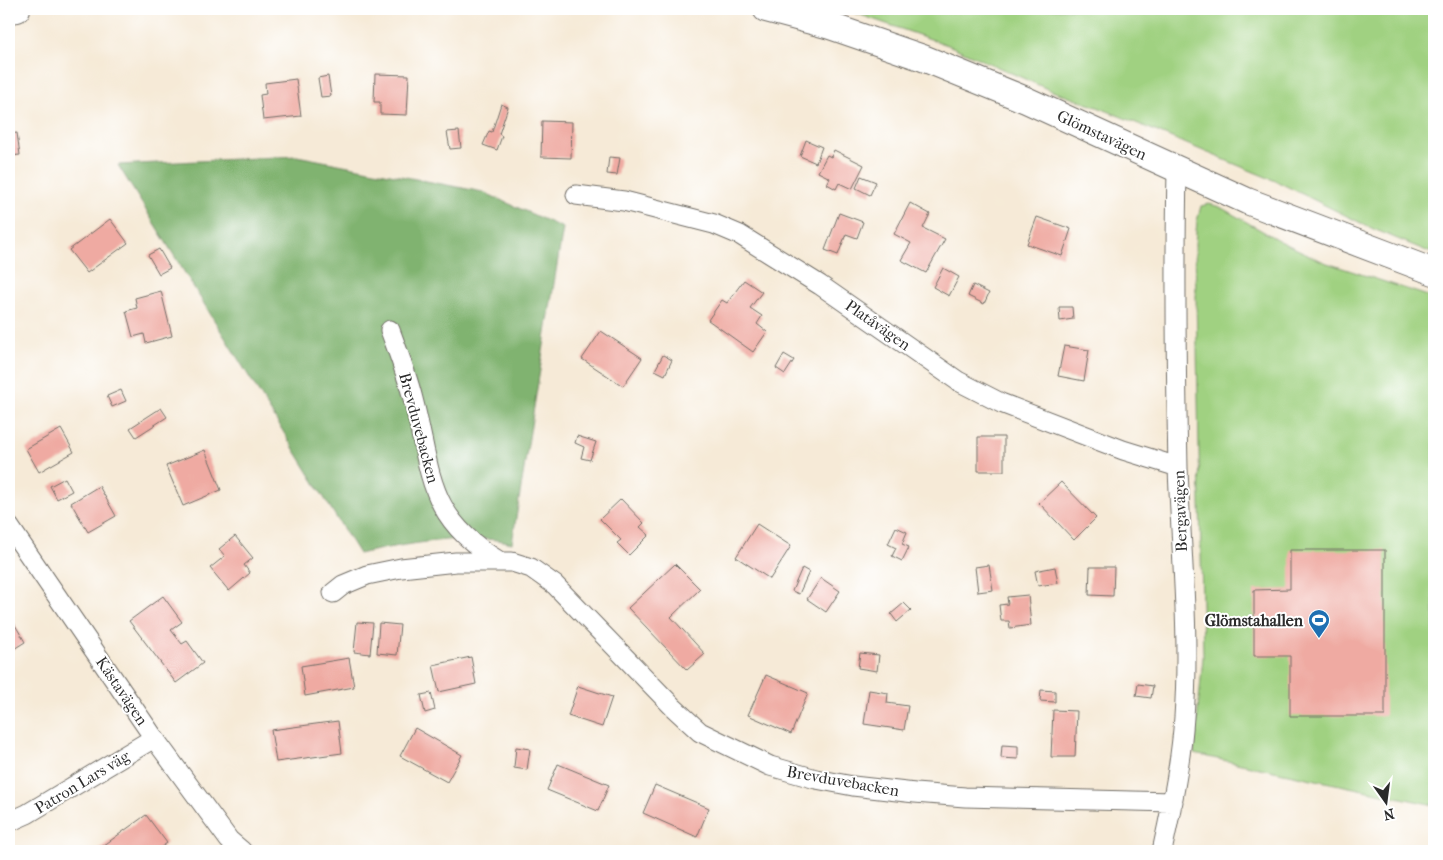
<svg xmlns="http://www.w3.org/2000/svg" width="1443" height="860" viewBox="0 0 1443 860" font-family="'IM FELL French Canon',serif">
<rect width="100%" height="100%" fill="#fff"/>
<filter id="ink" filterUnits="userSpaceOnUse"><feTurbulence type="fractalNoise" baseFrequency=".02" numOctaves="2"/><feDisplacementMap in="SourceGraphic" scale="10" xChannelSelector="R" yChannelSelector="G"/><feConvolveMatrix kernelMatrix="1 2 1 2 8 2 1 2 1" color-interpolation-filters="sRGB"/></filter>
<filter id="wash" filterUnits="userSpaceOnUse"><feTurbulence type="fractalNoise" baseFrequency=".0096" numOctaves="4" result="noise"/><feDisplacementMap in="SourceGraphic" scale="20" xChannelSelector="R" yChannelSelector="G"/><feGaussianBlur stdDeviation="1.12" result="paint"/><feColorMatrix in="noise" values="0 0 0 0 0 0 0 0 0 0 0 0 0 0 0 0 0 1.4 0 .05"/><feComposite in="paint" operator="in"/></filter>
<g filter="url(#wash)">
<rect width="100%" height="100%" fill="#f6ead7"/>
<!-- green -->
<path fill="#a0d181" stroke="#667e56" d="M843,9H1434V254L1371,228L1278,182L1100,108L1052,91L948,45Z
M1209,204L1220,207L1280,241L1324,262L1434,298V805L1194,754L1203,657L1195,243L1197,221L1201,206Z"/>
<!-- forest -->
<path fill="#80b36f" stroke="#566f4d" d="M297,156L483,192L563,228L512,543C475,532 397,545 359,554L118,165Z"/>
<g id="blocks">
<!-- building -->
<path fill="#efaaa2" d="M375,74L409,75L407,115L380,114V102H374Z
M328,76L331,96L321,97L318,78Z
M296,79L301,116L263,120L260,95L266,94L265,83Z
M501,104L508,107L499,134L502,136L497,150L483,145L489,131L492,132Z
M542,121L572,122L571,158L541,157Z
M459,131L461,148L450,149L447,132Z
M17,133L20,155L9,156V134Z
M806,140L822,147L816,163L800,156Z
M834,150L864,165L852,189L839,183L836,189L827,184L830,178L818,172L827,155L831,157Z
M609,157L620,158L617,175L607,174Z
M861,176L876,182L870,195L856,188Z
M910,203L930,214L923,228L945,239L926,273L901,260L911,243L894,234Z
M839,213L863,222L857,238L846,234L838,255L825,250Z
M1037,217L1071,229L1062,256L1027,244Z
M110,219L128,243L87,273L69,250Z
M159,249L170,268L159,274L148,255Z
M943,268L959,277L949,296L933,287Z
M744,280L762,292L750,308L762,316L757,324L767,332L753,352L708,320L722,300L727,303Z
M973,285L989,293L984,304L968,296Z
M161,291L172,336L146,343L144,334L133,337L126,311L137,308L135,298Z
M1059,307H1072L1073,319L1060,321Z
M601,331L642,358L623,386L582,359Z
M1064,346L1089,350L1084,381L1058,376Z
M784,354L794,360L785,374L776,368Z
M663,355L672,360L665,375L655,370Z
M121,390L126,401L112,407L107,396Z
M161,408L167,417L136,437L130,428Z
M61,429L74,452L39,472L26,449Z
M577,436L596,442L590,460L581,458L584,447L575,443Z
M978,437H1004V471H978Z
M205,450L221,490L183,506L166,466Z
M65,478L72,491L57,499L50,486Z
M1061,482L1096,518L1074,540L1039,503Z
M99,486L116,516L88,532L71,503Z
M621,499L644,523L640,527L649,535L629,555L617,543L621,540L600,519Z
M757,524L791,546L770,579L736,557Z
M896,527L907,532L902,544L909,547L902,561L892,556L896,548L888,544Z
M235,536L253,558L244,565L250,573L229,591L210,568L225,556L219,549Z
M1290,550H1385V716H1290V656H1254V590L1290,589Z
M675,564L700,589L671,617L705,654L687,670L628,608Z
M989,565L993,590L978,592L975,567Z
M1055,567L1058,583L1038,586L1035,571Z
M1090,567H1114L1113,596L1089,595Z
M802,568L809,572L799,594L792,591Z
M821,578L840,591L826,612L807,599Z
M1028,595L1031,625L1010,628L1009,621H1001L999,605L1008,604L1007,597Z
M163,596L182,622L171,630L182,644L187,641L203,663L176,683L129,621Z
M904,603L911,610L897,622L891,614Z
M11,618L25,642L9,652V620Z
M357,622L373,623L370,654L354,652Z
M379,623L400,625L397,655L377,653Z
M860,653L879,655L877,671L858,668Z
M471,657L476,684L439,692L433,665Z
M349,658L354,687L305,696L301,666Z
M766,675L808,693L791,734L748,715Z
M1138,684L1153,686L1151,698L1136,696Z
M578,686L612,697L602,727L568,716Z
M869,690L888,693L887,703L908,706L904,730L864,724Z
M1041,690L1055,691V702L1040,701Z
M431,693L435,710L425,713L421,695Z
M1053,710L1077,711L1075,757H1051Z
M338,721L342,753L276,762L271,730Z
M415,728L462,755L447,782L400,756Z
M1002,745L1018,746V759L1001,758Z
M516,747L530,749L527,770L514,768Z
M558,764L609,785L598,811L547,790Z
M655,785L709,808L697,837L643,813Z
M146,815L167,843L156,851H96Z"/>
</g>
</g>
<g filter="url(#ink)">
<use href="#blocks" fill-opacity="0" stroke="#726e67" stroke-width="1"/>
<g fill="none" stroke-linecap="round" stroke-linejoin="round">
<!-- street casing -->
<g stroke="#726e67" stroke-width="21">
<path id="street" d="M576,195L624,201L714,224L740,235L820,285L958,381L1001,403L1123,450L1178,467
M390,330C398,352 407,375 413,399C432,472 426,517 499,561
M9,526L154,738L229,840L242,851
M333,593L343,585L367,575L401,568L456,562H512L531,568L555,585L674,708L700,732L770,766L816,779L853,786L915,793L965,797L1173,802
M9,822L27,814L154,738
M1162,851C1172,807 1181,762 1184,717C1190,635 1181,551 1178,468C1176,369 1175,269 1177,170"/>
</g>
<!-- secondary casing -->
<g stroke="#726e67" stroke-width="28">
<path id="secondary" d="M766,9L830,26L923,58L1026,100L1247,201L1434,272
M9,10L17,9"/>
</g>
<!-- street -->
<use href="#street" stroke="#fff" stroke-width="19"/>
<!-- secondary -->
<use href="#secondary" stroke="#fff" stroke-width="26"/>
</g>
</g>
<!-- icons -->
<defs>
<g id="stadium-pin" transform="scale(1.125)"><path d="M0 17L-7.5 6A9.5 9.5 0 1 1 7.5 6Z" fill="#1f6fb2" stroke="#fff"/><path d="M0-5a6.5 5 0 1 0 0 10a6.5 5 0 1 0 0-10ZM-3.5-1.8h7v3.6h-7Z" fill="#fff"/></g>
</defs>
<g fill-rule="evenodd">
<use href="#stadium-pin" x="1319" y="620"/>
</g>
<g text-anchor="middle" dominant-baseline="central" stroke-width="4" stroke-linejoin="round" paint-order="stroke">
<!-- street labels -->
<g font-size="16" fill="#2b2b2b" stroke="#fff">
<text transform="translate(1102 135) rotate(25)">Glömstavägen</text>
<text transform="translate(878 325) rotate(35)">Platåvägen</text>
<text transform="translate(419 428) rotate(75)">Brevduvebacken</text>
<text transform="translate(1180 511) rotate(-92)">Bergavägen</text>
<text transform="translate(122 691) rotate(56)">Kästavägen</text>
<text transform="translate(843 781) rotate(10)">Brevduvebacken</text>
<text transform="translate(82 782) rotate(-31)">Patron Lars väg</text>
</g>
<!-- poi labels -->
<g font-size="16" font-weight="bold" fill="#2b2b2b" stroke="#fff" text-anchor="end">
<text x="1303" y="620">Glömstahallen</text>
</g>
</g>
<!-- margin -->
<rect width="1443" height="860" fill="none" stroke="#fff" stroke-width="30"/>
<!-- north arrow -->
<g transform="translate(1386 802) rotate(166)" stroke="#ffffff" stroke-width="4" paint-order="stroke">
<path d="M0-4L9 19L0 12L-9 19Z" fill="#2b2b2b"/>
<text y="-8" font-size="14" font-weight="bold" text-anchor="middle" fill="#2b2b2b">N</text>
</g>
</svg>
